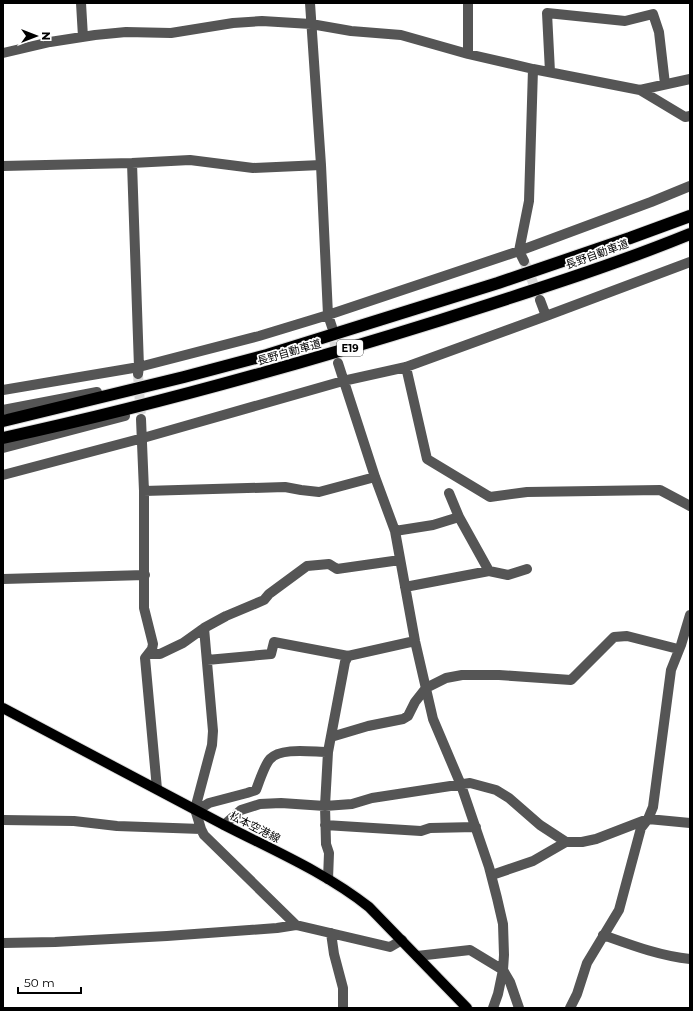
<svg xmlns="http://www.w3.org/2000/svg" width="693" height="1011" viewBox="0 0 693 1011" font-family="Montserrat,'Noto Sans JP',sans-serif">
<rect width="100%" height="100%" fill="#fff"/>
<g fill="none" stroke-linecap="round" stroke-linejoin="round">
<!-- minor-tunnel -->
<path stroke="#d9d9d9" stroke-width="10" stroke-dasharray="10 5" stroke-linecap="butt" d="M524,261L539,297
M332,327L337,359
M138,374L141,419"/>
<!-- major casing -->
<g stroke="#dbdbdb" stroke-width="12">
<path id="major" d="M3,708C77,747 152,787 226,826C275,851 326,873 369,907L467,1008"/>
</g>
<!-- highway casing -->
<g stroke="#dbdbdb" stroke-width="14">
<path id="highway" d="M3,421L184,377L267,355L498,283L630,238L690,216
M3,438C151,406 297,365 441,320C525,293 609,267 690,234"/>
</g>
<!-- minor -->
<path stroke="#555" stroke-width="10" d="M81,3L83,37
M310,3L321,165L328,315L332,327
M3,53L50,42L95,35L126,32L171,33L233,23L262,21L311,24L351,31L401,35L468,54L533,69L640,90L685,117L690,116
M468,54V3
M550,72L547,13L625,21L653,14L659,32L665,84
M640,90L690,79
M132,163L139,367L138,374
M3,166L132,163L190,160L253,168L321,165
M524,261L519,251L529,201L533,69
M540,300L546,316
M338,363L375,477L395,531L415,641L433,719L461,785L489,867L497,898L503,924L504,955L503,970L498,994L493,1008
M406,367L427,459L490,497L527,492L660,490L690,506
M3,390L139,367L259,336L328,315L519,251L651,202L690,186
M3,410L97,392
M141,419L144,491V608L153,644L152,649L145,658L157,789
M3,448L125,416
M3,475L143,438L343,381L406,367L546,316L690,262
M144,491L285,487L301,490L319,492L375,477
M449,493L459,517L489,571L508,575L527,569
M395,531L433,525L459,517
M3,579L145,575
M405,587L489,571
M204,628L213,731L212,745L195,809L201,829L204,835L296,925
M150,654H160L183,643L204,628L226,616L264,600L269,594L307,566L329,564L337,569L400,560
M207,660L271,654L274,642L348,656L415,641
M331,737L368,726L403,719L408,716L415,702L426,688L446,678L462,675H499L571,680L614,637L627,636L678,649
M198,810L209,803L247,793L256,790C259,782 265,764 270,759C281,747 312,752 328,752
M3,820L74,821L117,826L201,829
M224,825L241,810L260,804L281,803L325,806L352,804L372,798L470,783L496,790L509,798L540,825L566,842
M325,825L421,831L430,828L476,827
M492,875L533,861L566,842H582L596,839L648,819L690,823
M328,879L329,853L326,844L325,806L328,752L345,662L348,656
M331,933L334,954L343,988V1008
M603,935C631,945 660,956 690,959
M3,943L55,942L167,936L277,928L296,925L390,947L402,940
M417,956L470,950L503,970L510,982L519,1008
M570,1008L577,994L587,963L619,910L641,828L648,819L653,807L671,670L681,645L690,615"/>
<!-- major -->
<use href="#major" stroke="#000" stroke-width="10"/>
<!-- highway -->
<use href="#highway" stroke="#000" stroke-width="12"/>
</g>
<g text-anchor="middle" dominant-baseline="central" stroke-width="3.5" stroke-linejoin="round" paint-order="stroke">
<!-- shield labels -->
<rect fill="#fff" stroke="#4c4c4c" stroke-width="1" x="337" y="340" width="26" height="16" rx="3"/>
<g font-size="10" font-weight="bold" fill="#000">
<text x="350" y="348">E19</text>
</g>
<!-- street labels -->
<g font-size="11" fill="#000" stroke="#fff">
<text transform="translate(597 254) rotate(-20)">長野自動車道</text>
<text transform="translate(289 352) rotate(-16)">長野自動車道</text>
<text transform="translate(255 827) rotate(27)">松本空港線</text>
</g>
</g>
<!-- border -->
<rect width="693" height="1011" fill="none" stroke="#000000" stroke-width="8"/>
<!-- north arrow -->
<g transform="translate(36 36) rotate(90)" stroke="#ffffff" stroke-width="3" paint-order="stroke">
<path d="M0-3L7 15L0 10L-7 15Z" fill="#000000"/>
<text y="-6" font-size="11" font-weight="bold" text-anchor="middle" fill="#000000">N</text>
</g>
<!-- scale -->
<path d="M18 987v6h63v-6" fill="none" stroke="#000000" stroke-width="2"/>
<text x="24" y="987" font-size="12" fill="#000000" stroke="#ffffff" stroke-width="3" paint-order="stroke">50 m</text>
</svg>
